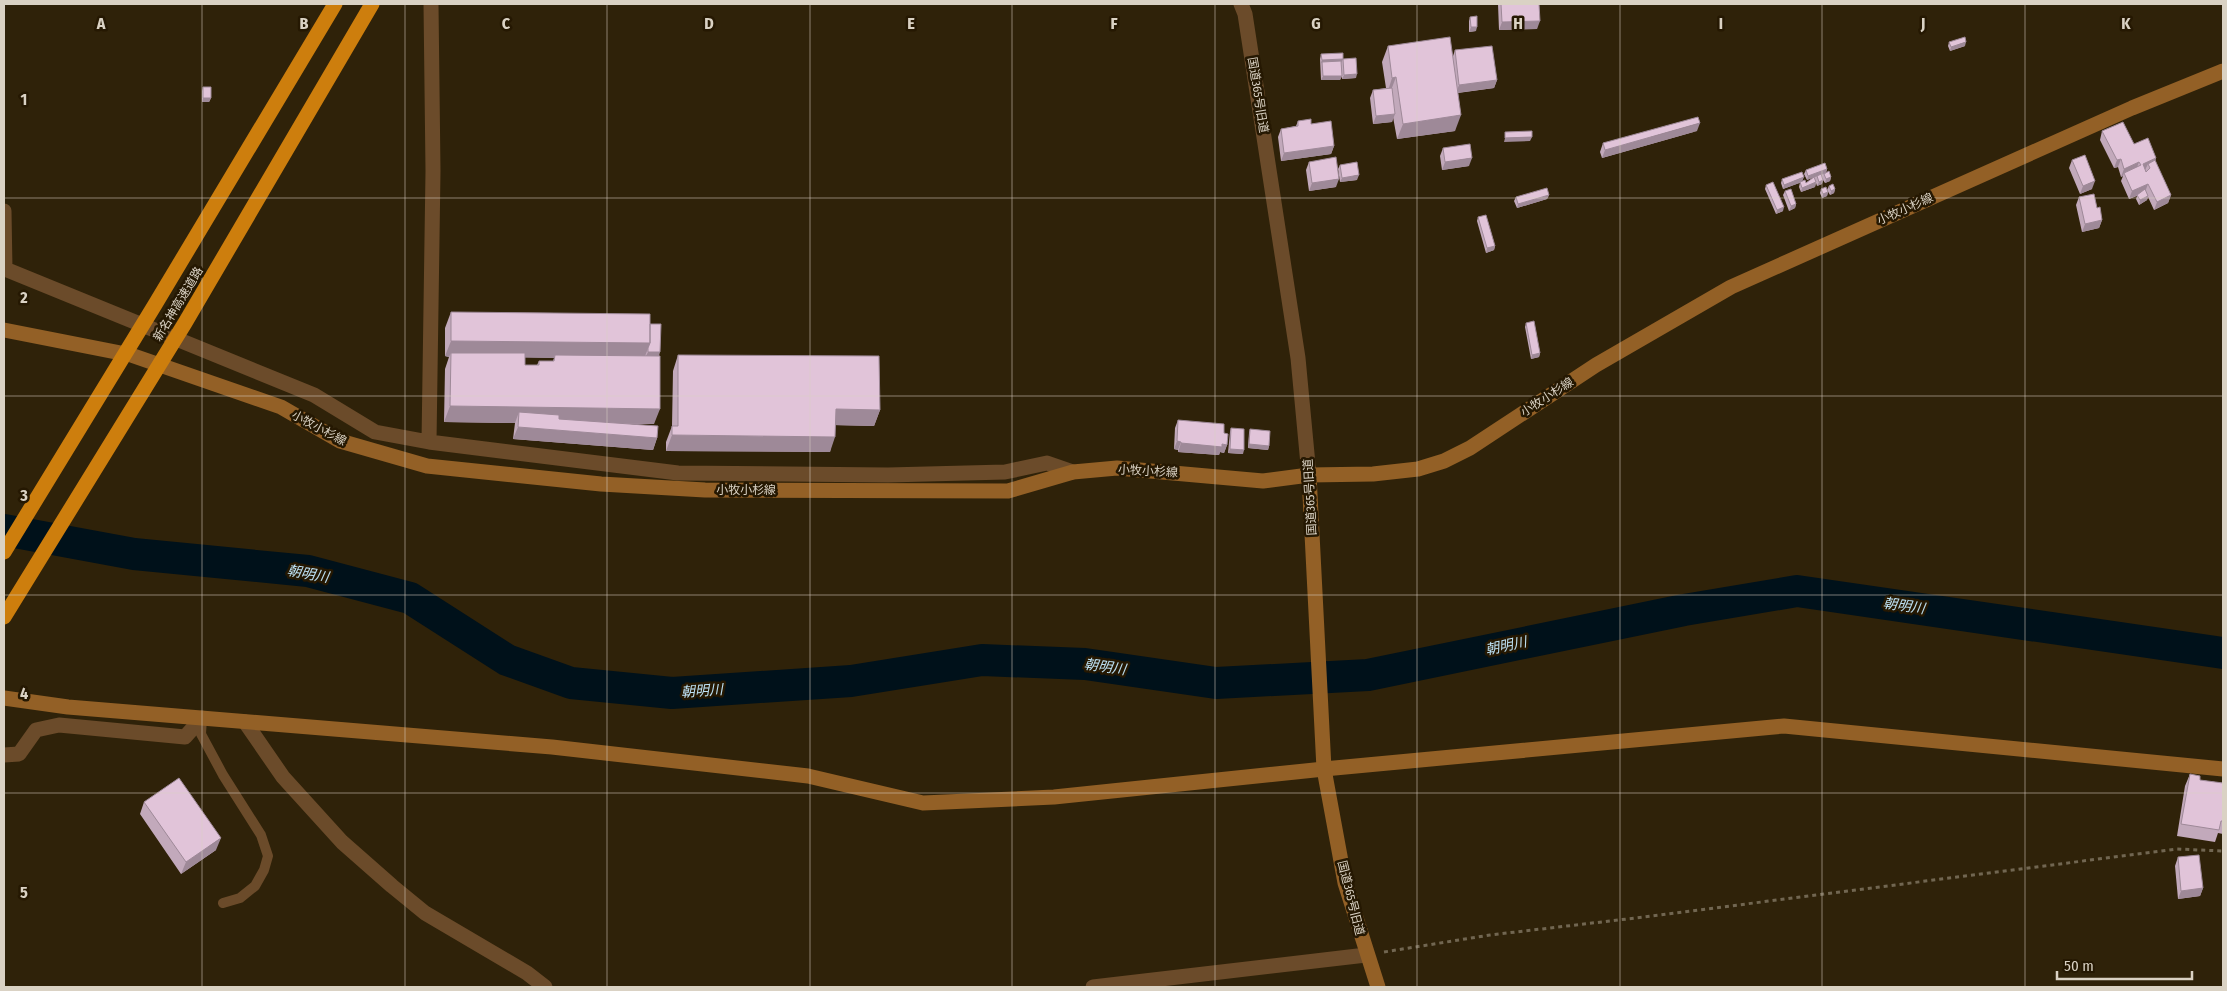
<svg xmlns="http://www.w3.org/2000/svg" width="2227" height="991" viewBox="0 0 2227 991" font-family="'Fira Sans Condensed','Noto Sans JP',sans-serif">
<rect width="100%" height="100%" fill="#2f2209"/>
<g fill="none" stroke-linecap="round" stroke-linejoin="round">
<!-- river -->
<path stroke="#00111a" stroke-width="32" d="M4,530L134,554L308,571L410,598L507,660L571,683L672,693L851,681L982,660L1085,664L1216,683L1368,675L1684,610L1797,591L2223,653"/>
<!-- path -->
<path stroke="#716651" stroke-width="3" stroke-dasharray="4 4" stroke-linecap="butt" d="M1384,952L1490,935L1644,917L2177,849L2223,851"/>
<!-- lane -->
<path stroke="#6b4b2a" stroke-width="10" d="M202,718L201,734L223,775L261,835L268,856L264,870L255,886L240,898L223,903"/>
<!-- street -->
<path stroke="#6b4b2a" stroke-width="15" d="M1241,4L1245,14L1298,358L1309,475
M4,211L5,269L314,395L375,432L429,442L678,473L888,475L1005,472L1047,463L1073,472
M429,442L433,171L431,4
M245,722L283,777L342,842L392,886L425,913L527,973L545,987
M4,755L19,754L36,730L59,725L185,737L202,718
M1093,987L1366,955"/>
<!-- secondary -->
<path stroke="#936026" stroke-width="15" d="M4,330L131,355L281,407L340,441L427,466L601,484L705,490L1008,491L1073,472L1117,468L1263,481L1309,475L1373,474L1418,469L1444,461L1470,448L1596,365L1731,287L2132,108L2223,71
M1309,475L1324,769L1345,883L1378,987
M4,698L68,707L552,747L808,776L923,803L1054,797L1324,769L1784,726L2223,769"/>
<!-- highway-bridge -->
<path stroke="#cd7e0d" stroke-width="15" d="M4,552L156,303L335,4
M4,617L185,323L372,4"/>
</g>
<!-- wall -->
<path fill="#c2a9bb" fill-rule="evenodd" d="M1498,4H1539L1537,29L1499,30Z
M1470,17L1476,31L1469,32V21Z
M1949,42L1965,46L1950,51L1948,46Z
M1388,46L1453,56L1455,50L1497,80L1494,88L1458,93L1455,131L1397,139L1393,117L1392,122L1373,124L1370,98L1373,90L1386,88L1382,62Z
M1321,54L1343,59L1356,78L1342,79L1341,63L1342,76L1340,80H1321L1320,59Z
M203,87L211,98L209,102H202V91Z
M1298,121L1311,124L1334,146L1331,154L1281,161L1278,137L1281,129L1296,126Z
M1697,131L1602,158L1600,152L1603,143Z
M2102,131L2134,144L2156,158L2155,161L2171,195L2168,203L2154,210L2148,197L2147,200L2139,205L2136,199L2137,196L2129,199L2121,181L2123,176L2121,177L2118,167L2114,168L2100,140Z
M1443,148L1469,166L1442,170L1440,156Z
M2072,160L2092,189L2080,194L2069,168Z
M1309,162L1336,187L1309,191L1306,170Z
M1340,165L1357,180L1340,182L1338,169Z
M1827,169L1826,173L1831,177L1830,181L1825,183L1823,180L1822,184L1817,186L1816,183L1815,187L1801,192L1799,187L1800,182H1802L1783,189L1781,183L1782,179L1802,182L1806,183L1814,177L1807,180L1804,174L1806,170Z
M1766,185L1783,211L1776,214L1765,189Z
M1829,186L1835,189L1834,193L1830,195L1827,190Z
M1821,189L1828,192L1827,196L1822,198L1820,193Z
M1785,191L1796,204L1795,208L1789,211L1783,195Z
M1549,195L1547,199L1517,208L1514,201L1516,197Z
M2079,197L2097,208L2102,220L2099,228L2082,232L2076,205Z
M1478,217L1495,246L1494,250L1486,253L1477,221Z
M451,312L650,324L659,356L654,424H629L657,438L653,450L513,439L515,423L444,422L445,369L449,357L445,356V328ZM525,357L554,358L553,361H539L537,365H525Z
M1526,323L1540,353L1539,357L1531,359L1525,327Z
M678,355L880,410L874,426L835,425L830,452L666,451V442L672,426L673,371Z
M1178,420L1224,433L1227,445L1224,453L1220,452L1219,455L1178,452V450L1174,449L1175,428Z
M1231,428L1243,454L1228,453L1230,432Z
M1250,429L1269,446L1268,450L1248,448L1249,433Z
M2190,774L2200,780L2223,783V834L2218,833L2215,842L2177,836L2185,786Z
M144,802L216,850L181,874L140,814Z
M2178,857L2203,888L2200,896L2178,899L2175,866Z"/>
<!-- shaded-wall -->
<path fill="#9e8998" d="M1540,21L1537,29L1499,30L1502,22Z
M1471,27H1477L1476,31L1469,32Z
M1966,42L1965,46L1950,51L1951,47Z
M1343,59L1341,63L1322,64V62L1320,65L1322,60Z
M1357,74L1356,78L1342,79L1344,75Z
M1323,76H1342L1340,80H1321Z
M1396,77L1390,93L1387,94L1392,78Z
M1497,80L1494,88L1456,93L1459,85Z
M203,98H211L209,102H202Z
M1395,114L1392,122L1373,124L1376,116Z
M1461,115L1455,131L1397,139L1403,124Z
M1700,123L1697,131L1602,158L1605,150Z
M1532,137L1530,141L1504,142L1505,138Z
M1334,146L1331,154L1281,161L1284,153Z
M1472,158L1469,166L1442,170L1445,162Z
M2156,158L2153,166L2148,164L2145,170L2143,164Z
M2121,159L2118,167L2114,168L2117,160Z
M2139,162L2136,170L2124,173L2123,176L2121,177L2124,169Z
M1827,169L1826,173L1807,180L1808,176Z
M1359,175L1357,180L1340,182L1342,178Z
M1804,177L1802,182L1783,189L1784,185Z
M1831,177L1830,181L1825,183L1826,179Z
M1339,179L1336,187L1309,191L1312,183Z
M1823,180L1822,184L1817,186L1819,182Z
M2095,181L2092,189L2080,194L2083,186Z
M1816,182L1815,187L1801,192L1802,188Z
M2148,184L2145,192L2129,199L2132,191Z
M1835,189L1834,193L1830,195L1831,191Z
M1828,192L1827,196L1822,198L1823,194Z
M1549,195L1547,199L1517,208L1518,204Z
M2171,195L2168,203L2154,210L2157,202Z
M2148,196L2147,200L2139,205L2140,200Z
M1796,204L1795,208L1789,211L1791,206Z
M1784,207L1783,211L1776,214L1777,210Z
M2102,220L2099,228L2082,232L2085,224Z
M1495,246L1494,250L1486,253L1487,248Z
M451,341L650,343L644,359L555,355L554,358L451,357V353L449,357L445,356Z
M648,352H660L659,356H646Z
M1540,353L1539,357L1531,359L1532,355Z
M450,406L660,409L654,424L518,423L519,412L515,423L444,422Z
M836,409L880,410L874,426L830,425Z
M518,427L657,438L653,450L513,439Z
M672,435L835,437L830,452L666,451Z
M1177,441L1181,442L1178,450L1174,449Z
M1181,443L1222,444L1227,445L1224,453L1220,452L1219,455L1178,452Z
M1249,444L1269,446L1268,450L1248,448Z
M1230,449L1244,450L1243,454L1228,453Z
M221,838L216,850L181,874L186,862Z
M2203,888L2200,896L2178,899L2181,891Z"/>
<!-- building -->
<path fill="#e1c4d9" stroke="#9e8998" d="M1501,4H1539L1540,21L1502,22Z
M1477,16V27H1471L1470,17Z
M1450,37L1461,115L1403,124L1396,77L1392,78L1388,46Z
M1965,37L1966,42L1951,47L1949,42Z
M1492,46L1497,80L1459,85L1455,50Z
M1343,53V59L1322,60L1321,54Z
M1356,58L1357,74L1344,75L1343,59Z
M1341,61L1342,76H1323L1322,62Z
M203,87H211V98H203Z
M1392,88L1395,114L1376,116L1373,90Z
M1698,117L1700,123L1605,150L1603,143Z
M1311,119V124L1331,121L1334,146L1284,153L1281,129L1298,126V121Z
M2123,122L2134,144L2148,138L2156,158L2143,164L2146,172L2150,168L2148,164L2155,160L2171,195L2157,202L2148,184L2132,191L2124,173L2141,165L2139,162L2124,169L2121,159L2117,160L2102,131Z
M1532,131V137L1505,138V132Z
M1470,144L1472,158L1445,162L1443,148Z
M2085,155L2095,181L2083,186L2072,160Z
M1336,157L1339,179L1312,183L1309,162Z
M1357,162L1359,175L1342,178L1340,165Z
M1825,163L1827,169L1808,176L1806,170Z
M1829,171L1831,177L1826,179L1824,174Z
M1802,172L1804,177L1784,185L1782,179Z
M1821,174L1823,180L1819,182L1817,176Z
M1814,177L1816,182L1802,188L1800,182L1805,180L1806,183Z
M1773,182L1784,207L1777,210L1766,185Z
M1833,184L1835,189L1831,191L1829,186Z
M1826,187L1828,192L1823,194L1821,189Z
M1547,188L1549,195L1518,204L1516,197Z
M1791,189L1796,204L1791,206L1785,191Z
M2145,189L2148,196L2140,200L2137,195Z
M2094,194L2097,208L2100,207L2102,220L2085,224L2079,197Z
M1486,215L1495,246L1487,248L1478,217Z
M451,312L650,314V343L451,341Z
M1534,321L1540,353L1532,355L1526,323Z
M650,324H661L660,352H648V348L650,343Z
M451,353H525V365H539V361H554L555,355L660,356V409L450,406Z
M678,355L879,356L880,410L836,409L835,437L672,435V426H678Z
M519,412L559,415V419L658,426L657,438L518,427Z
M1178,420L1224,424V433L1228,434L1227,445L1222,444V447L1181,443V442L1177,441Z
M1231,428L1244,429V450L1230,449Z
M1250,429L1270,431L1269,446L1249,444Z
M2190,774L2200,776V780L2223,783V821H2221L2219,830L2181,824Z
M179,778L221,838L186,862L144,802Z
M2199,855L2203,888L2181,891L2178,857Z"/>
<!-- grid -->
<path fill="none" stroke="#dad2c4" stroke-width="1" stroke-opacity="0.55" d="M202,4V987M405,4V987M607,4V987M810,4V987M1012,4V987M1215,4V987M1417,4V987M1620,4V987M1822,4V987M2025,4V987M4,198H2223M4,396H2223M4,595H2223M4,793H2223"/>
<g text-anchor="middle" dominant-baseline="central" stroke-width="5" stroke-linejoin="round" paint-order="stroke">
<!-- street labels -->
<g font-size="12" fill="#dad2c4" stroke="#251802">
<text transform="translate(1258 95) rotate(81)">国道365号旧道</text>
<text transform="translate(1905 209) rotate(-24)">小牧小杉線</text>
<text transform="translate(178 304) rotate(-59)">新名神高速道路</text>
<text transform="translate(1547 397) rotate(-33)">小牧小杉線</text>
<text transform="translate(319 428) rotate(28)">小牧小杉線</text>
<text transform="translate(1148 471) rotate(3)">小牧小杉線</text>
<text x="746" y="490">小牧小杉線</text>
<text transform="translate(1310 497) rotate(-93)">国道365号旧道</text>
<text transform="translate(1351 898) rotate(76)">国道365号旧道</text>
</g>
<!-- water labels -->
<g font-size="14" font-style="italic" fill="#bde1f4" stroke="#251802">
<text transform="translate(308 574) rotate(10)">朝明川</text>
<text transform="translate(1904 606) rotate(8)">朝明川</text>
<text transform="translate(1506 646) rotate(-12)">朝明川</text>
<text transform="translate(1105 667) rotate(8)">朝明川</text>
<text transform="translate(702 691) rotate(-4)">朝明川</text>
</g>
</g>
<g font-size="16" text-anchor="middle" font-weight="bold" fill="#dad2c4" stroke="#251802" stroke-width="5" stroke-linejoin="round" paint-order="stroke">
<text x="101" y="29">A</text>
<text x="304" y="29">B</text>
<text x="506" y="29">C</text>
<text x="709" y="29">D</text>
<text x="911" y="29">E</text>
<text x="1114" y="29">F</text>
<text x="1316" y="29">G</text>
<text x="1518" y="29">H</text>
<text x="1721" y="29">I</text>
<text x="1923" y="29">J</text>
<text x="2126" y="29">K</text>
<text x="24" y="105">1</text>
<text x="24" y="303">2</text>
<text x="24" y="501">3</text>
<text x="24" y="699">4</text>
<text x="24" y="898">5</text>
</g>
<!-- border -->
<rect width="2227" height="991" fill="none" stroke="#dad2c4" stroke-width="10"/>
<!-- scale -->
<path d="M2057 971v8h135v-8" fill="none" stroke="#dad2c4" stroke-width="2.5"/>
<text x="2064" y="971" font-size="15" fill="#dad2c4" stroke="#251802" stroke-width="4" paint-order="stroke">50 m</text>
</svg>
